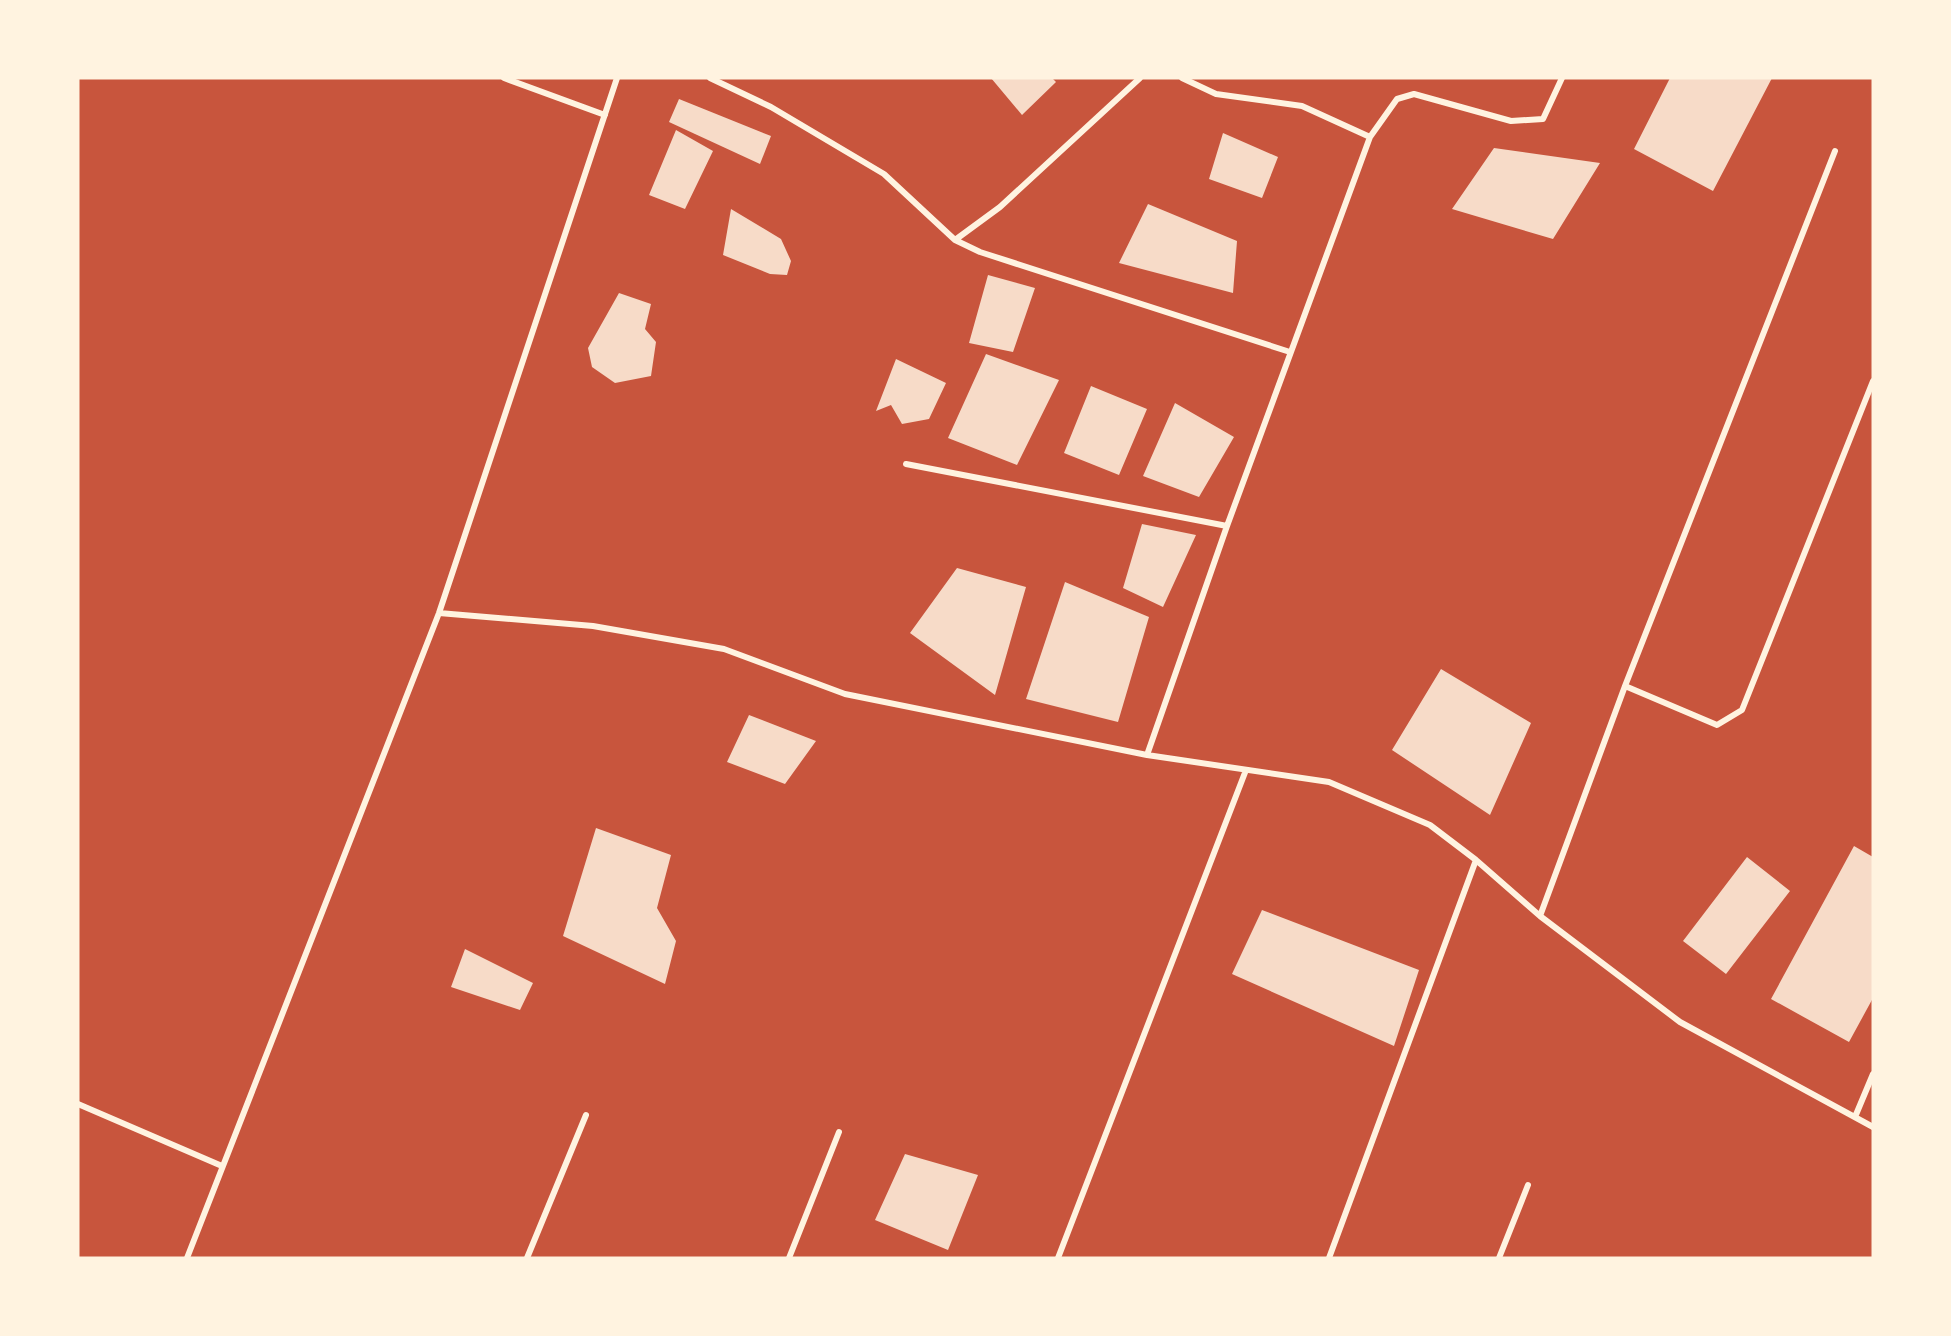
<svg xmlns="http://www.w3.org/2000/svg" width="1951" height="1336" viewBox="0 0 1951 1336" font-family="Mulish,sans-serif">
<rect width="100%" height="100%" fill="#c8553d"/>
<!-- building -->
<path fill="#f7dbc8" d="M991,78H1052L1056,82L1022,115Z
M1670,78H1772L1713,191L1634,149Z
M679,99L771,136L760,164L669,122Z
M676,130L713,151L685,209L649,195Z
M1223,133L1278,157L1262,198L1209,179Z
M1494,148L1600,163L1553,239L1452,209Z
M1148,204L1237,241L1233,293L1119,263Z
M731,209L781,239L791,261L787,275L770,274L723,255Z
M988,275L1035,288L1013,352L969,343Z
M619,293L651,304L645,329L656,342L651,376L615,383L592,367L588,348Z
M986,354L1059,380L1017,465L948,438Z
M896,359L946,383L929,419L902,424L891,405L876,411Z
M1091,386L1147,409L1119,475L1064,453Z
M1175,403L1234,437L1199,497L1143,476Z
M1142,524L1196,535L1163,607L1123,588Z
M957,568L1026,587L995,695L910,633Z
M1065,582L1149,617L1118,722L1026,699Z
M1441,669L1531,723L1490,815L1392,750Z
M749,715L816,741L785,784L727,762Z
M596,828L671,855L657,908L676,941L665,984L563,936Z
M1854,846L1873,857V998L1849,1042L1771,999Z
M1747,857L1790,891L1726,974L1683,941Z
M1262,910L1419,970L1394,1046L1232,974Z
M465,949L533,983L520,1010L451,987Z
M905,1154L978,1175L948,1250L875,1220Z"/>
<g fill="none" stroke-linecap="round" stroke-linejoin="round">
<!-- minor -->
<path stroke="#fff3e0" stroke-width="6" d="M504,78L605,115
M710,78L771,107L884,174L955,240L980,252L1290,352
M1182,78L1216,94L1302,106L1370,137
M955,240L1000,207L1140,78
M906,464L1227,526
M439,613L593,626L724,649L845,694L1147,755L1329,782L1430,825L1476,860L1540,916L1680,1022L1873,1127
M1625,686L1717,725L1742,710L1873,381
M1147,755L1227,526L1370,137L1397,99L1414,94L1511,121L1543,119L1562,78
M1540,916L1625,686L1835,151
M78,1104L222,1166
M1855,1117L1873,1074
M187,1258L439,613L617,78
M527,1258L586,1115
M789,1258L839,1132
M1058,1258L1246,770
M1329,1258L1476,860
M1499,1258L1528,1185"/>
</g>
<!-- border -->
<rect width="1951" height="1336" fill="none" stroke="#fff3e0" stroke-width="159"/>
</svg>
